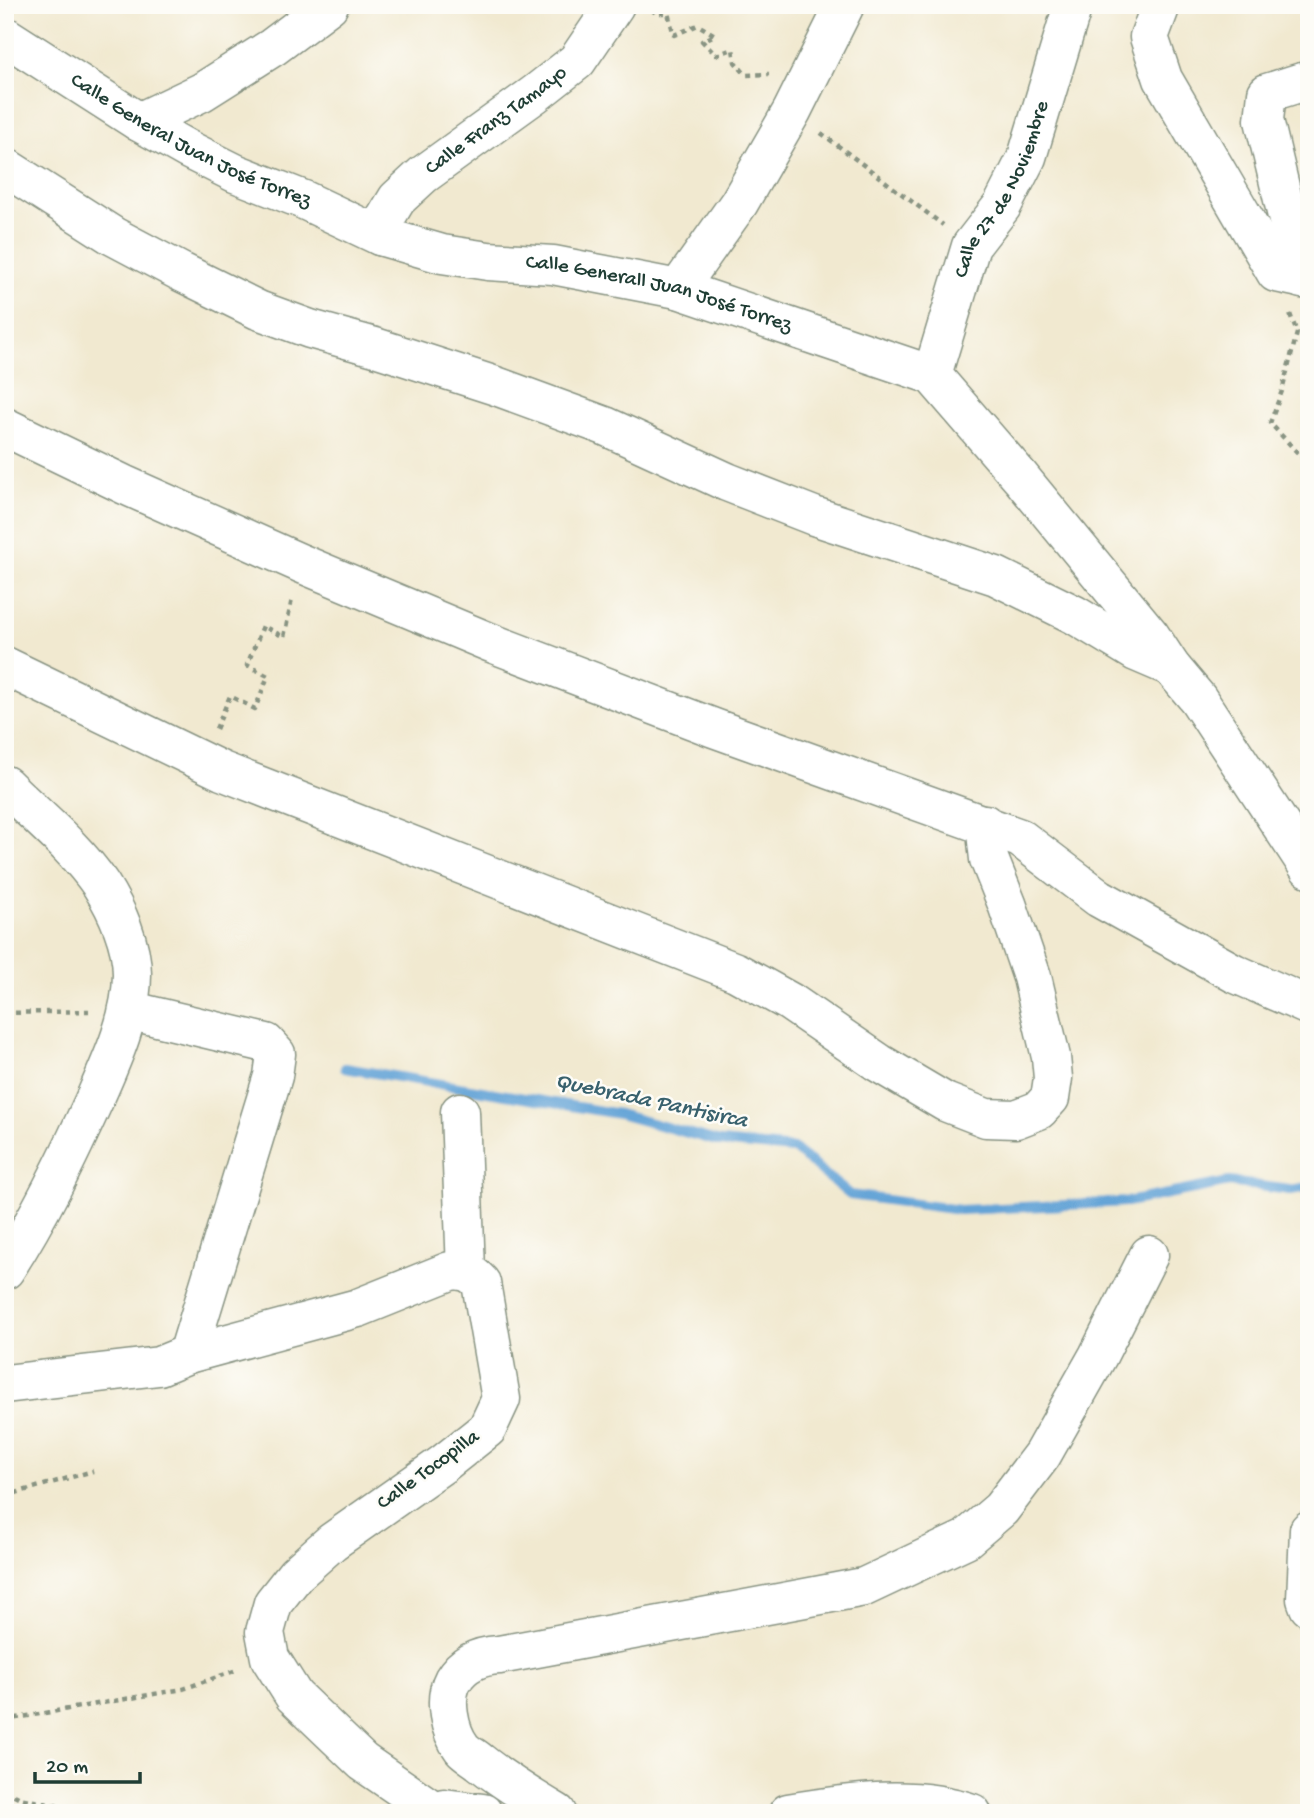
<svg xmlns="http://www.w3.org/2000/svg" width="1314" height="1818" viewBox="0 0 1314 1818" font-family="'Gochi Hand',sans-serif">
<rect width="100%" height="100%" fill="#fdfcf7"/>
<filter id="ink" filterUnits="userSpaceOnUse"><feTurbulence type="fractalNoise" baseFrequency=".0143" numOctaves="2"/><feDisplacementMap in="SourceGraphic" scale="14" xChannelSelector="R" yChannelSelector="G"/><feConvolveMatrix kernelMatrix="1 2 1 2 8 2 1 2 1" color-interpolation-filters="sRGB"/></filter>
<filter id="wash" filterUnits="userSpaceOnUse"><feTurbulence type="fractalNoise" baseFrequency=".00686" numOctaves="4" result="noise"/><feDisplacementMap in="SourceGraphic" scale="28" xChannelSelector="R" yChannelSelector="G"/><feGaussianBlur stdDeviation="1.57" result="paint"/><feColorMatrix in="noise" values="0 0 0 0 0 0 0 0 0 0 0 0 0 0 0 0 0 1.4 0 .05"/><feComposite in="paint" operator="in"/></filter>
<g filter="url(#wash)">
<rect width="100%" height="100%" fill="#f1e9d0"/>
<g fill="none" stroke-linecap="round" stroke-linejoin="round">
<!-- stream -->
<path stroke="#65a4d7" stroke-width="10" d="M345,1068L619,1114L720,1142L794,1149L850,1195L960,1210L1127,1202L1229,1182L1290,1190L1309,1187"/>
</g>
</g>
<g filter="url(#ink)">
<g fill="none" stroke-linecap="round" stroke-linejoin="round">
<!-- minor casing -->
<g stroke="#889382" stroke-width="41">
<g id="minor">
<path d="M1161,5L1149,37L1163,79L1276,273L1309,280"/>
<path id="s1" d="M5,36L139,122L187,149L235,173L304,200L380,236L442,254L488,261L553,265L678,289L932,375"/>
<path d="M139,122L202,92L273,47L329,5"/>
<path d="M5,167L113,236L181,272L258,310L310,329L375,347L496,386L605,426L727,482L814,516L996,576L1075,615L1136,652L1171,667"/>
<path id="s2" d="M380,236L382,224L397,199L423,175L535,94L577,61L615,5"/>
<path d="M1302,279L1264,120L1267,93L1302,82L1309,84"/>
<path d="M678,289L739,203L792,111L845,5"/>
<path d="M932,375L1021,478L1150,635L1171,667L1198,699L1309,868"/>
<path id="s3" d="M932,375L971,246L1002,206L1027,157L1073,5"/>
<path d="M5,427L125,485L300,563L489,642L714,728L1020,838L1099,898L1234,973L1309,1006"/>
<path d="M5,666L222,771L736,972L790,1002L879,1063L945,1102L986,1118L1016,1119L1039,1110L1050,1098L1053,1078L1051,1057L1032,977L1007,904L989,859L985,824"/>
<path d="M5,785C37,817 75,847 101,885C117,910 132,944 132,974C132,1016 113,1058 96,1096C69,1156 41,1214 5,1270"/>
<path d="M460,1112L466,1271"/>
<path d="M188,1354L358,1308L450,1271C464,1269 472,1273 481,1283L501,1399L487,1429L443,1464L332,1542L296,1574L273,1603L265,1632L270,1658L294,1696L363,1762L437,1813"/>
<path d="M5,1384L159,1366L188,1354L273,1076L276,1054L266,1043L128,1010"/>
<path d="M1309,1530L1306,1599L1309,1607"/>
<path d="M436,1812L444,1808L483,1813"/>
<path d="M557,1813C530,1797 504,1781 480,1762C474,1757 466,1753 462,1748C449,1731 443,1699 453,1680C463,1663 480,1656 499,1655L864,1587L966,1539L1001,1509L1042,1455L1098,1356L1149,1255"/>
<path d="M788,1813C848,1803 915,1793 972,1813"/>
</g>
</g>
<!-- path -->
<path stroke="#889382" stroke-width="4.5" stroke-dasharray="5 5" stroke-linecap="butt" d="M652,9L655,13H668L674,35L698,25L715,35L702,41L716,55L733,49L735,62L746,75L769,74
M821,133L943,225
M1290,314L1297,333L1282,391L1270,423L1309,465
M216,729L230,696L255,709L268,676L247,665L263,626L284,637L292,599
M5,1013L89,1011
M5,1496L93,1471
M5,1720L183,1689L237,1670
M5,1790L20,1798L93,1813"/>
<!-- minor -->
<use href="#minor" stroke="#fff" stroke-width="38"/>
</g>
</g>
<g text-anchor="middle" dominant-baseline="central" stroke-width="5" stroke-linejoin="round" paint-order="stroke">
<!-- street labels -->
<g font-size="21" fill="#1f3d34" stroke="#fdfcf7">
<text stroke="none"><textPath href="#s2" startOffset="168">Calle Franz Tamayo</textPath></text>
<text stroke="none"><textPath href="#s1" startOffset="214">Calle General Juan José Torrez</textPath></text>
<text stroke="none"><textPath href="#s3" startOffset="200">Calle 27 de Noviembre</textPath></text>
<text stroke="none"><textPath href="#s1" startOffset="712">Calle Generall Juan José Torrez</textPath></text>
<text transform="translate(429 1471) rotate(-36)">Calle Tocopilla</text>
</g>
<!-- water labels -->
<g font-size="23" font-style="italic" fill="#38616d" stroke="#fdfcf7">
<text transform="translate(651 1102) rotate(12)">Quebrada Pantisirca</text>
</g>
</g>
<!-- margin -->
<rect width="1314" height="1818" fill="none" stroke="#fdfcf7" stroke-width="28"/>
<!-- scale -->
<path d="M35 1772v10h105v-10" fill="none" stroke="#1f3d34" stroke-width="3.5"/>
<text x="46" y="1772" font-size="21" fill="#1f3d34" stroke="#fdfcf7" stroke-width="5" paint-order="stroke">20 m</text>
</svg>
